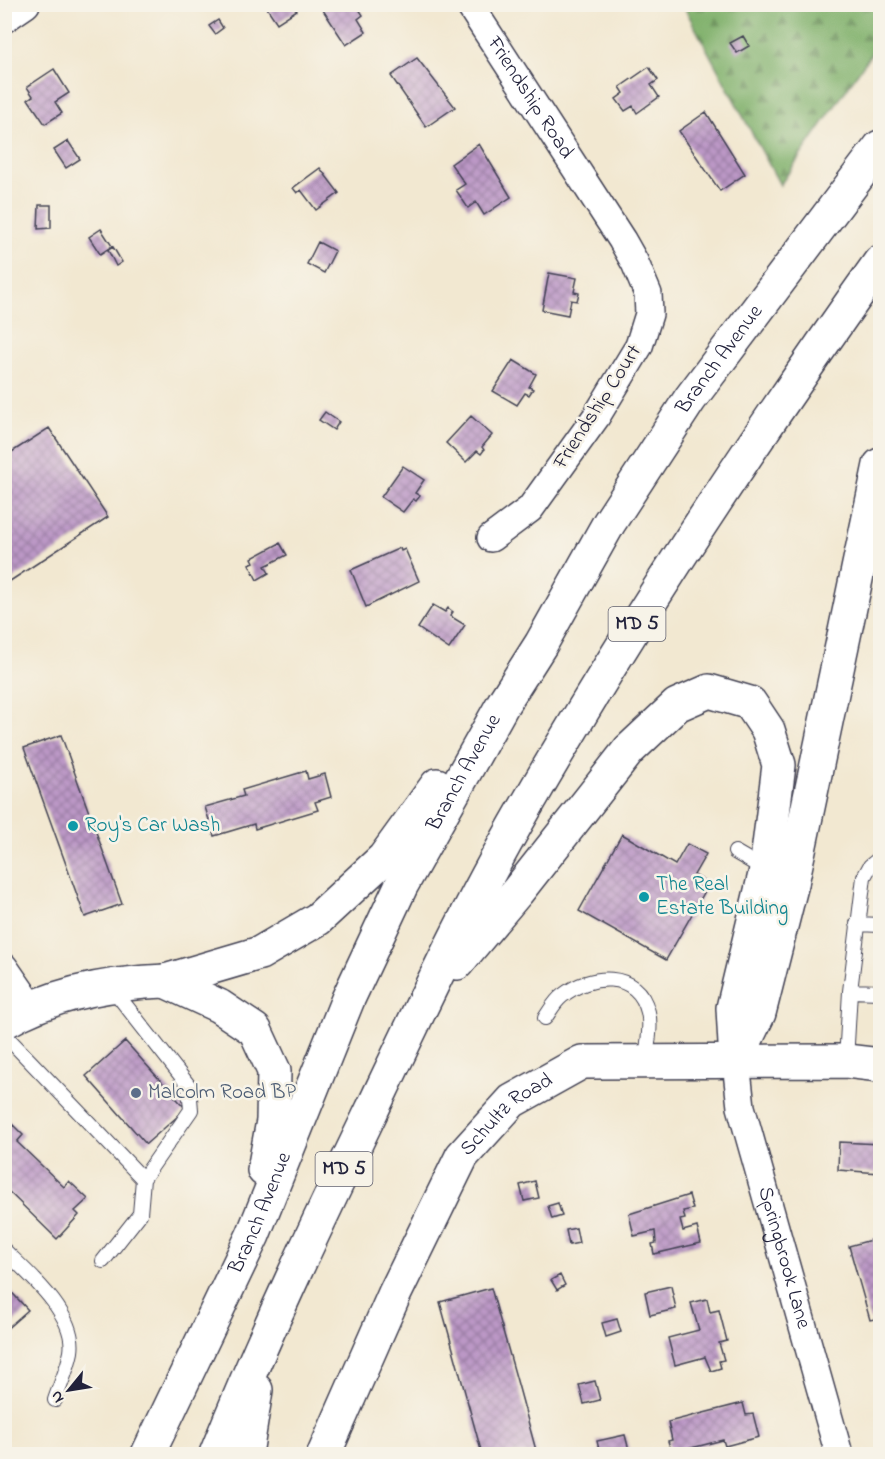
<svg xmlns="http://www.w3.org/2000/svg" width="885" height="1459" viewBox="0 0 885 1459" font-family="'Indie Flower',sans-serif">
<defs>
<pattern id="forest-firs" width="22" height="20" patternUnits="userSpaceOnUse" patternTransform="scale(1.5)"><rect width="22" height="20" fill="#7fb06b"/><path d="M5 1l3.5 6h-7zM16 11l3.5 6h-7z" fill="#688f59"/></pattern>
<pattern id="building-cross-hatch" width="8" height="8" patternUnits="userSpaceOnUse" patternTransform="scale(1.5)"><rect width="8" height="8" fill="#bc98c6"/><path d="M0 0l8 8M0 8l8-8" fill="none" stroke="#987ca2"/></pattern>
</defs>
<rect width="100%" height="100%" fill="#f7f3e8"/>
<filter id="ink" filterUnits="userSpaceOnUse"><feTurbulence type="fractalNoise" baseFrequency=".0167" numOctaves="2"/><feDisplacementMap in="SourceGraphic" scale="12" xChannelSelector="R" yChannelSelector="G"/><feConvolveMatrix kernelMatrix="1 2 1 2 8 2 1 2 1" color-interpolation-filters="sRGB"/></filter>
<filter id="wash" filterUnits="userSpaceOnUse"><feTurbulence type="fractalNoise" baseFrequency=".008" numOctaves="4" result="noise"/><feDisplacementMap in="SourceGraphic" scale="24" xChannelSelector="R" yChannelSelector="G"/><feGaussianBlur stdDeviation="1.35" result="paint"/><feColorMatrix in="noise" values="0 0 0 0 0 0 0 0 0 0 0 0 0 0 0 0 0 1.4 0 .05"/><feComposite in="paint" operator="in"/></filter>
<g filter="url(#wash)">
<rect width="100%" height="100%" fill="#f2e8d1"/>
<!-- forest -->
<path fill="url(#forest-firs)" stroke="#506953" stroke-width="1.5" d="M683,5H880V41L780,185Z"/>
<g id="blocks">
<!-- building -->
<path fill="url(#building-cross-hatch)" d="M273,4H293L297,10L277,23L267,8Z
M319,4H360L357,6L363,15L358,19L366,32L346,45Z
M218,20L223,28L215,34L209,26Z
M743,36L749,46L737,53L730,43Z
M417,58L455,107L426,127L391,76Z
M649,67L658,80L651,85L659,97L637,113L633,106L625,111L616,99L624,93L620,87Z
M54,69L69,93L55,102L62,113L45,124L28,99L33,96L27,87Z
M706,112L745,174L720,191L679,131Z
M68,141L80,159L66,168L54,150Z
M479,144L511,197L484,215L476,202L468,208L456,190L465,184L451,164Z
M320,168L339,193L316,210L301,190L297,193L293,188Z
M39,205H51V228L38,229Z
M101,229L112,246L100,254L89,237Z
M318,242L335,251L324,273L307,264Z
M113,247L122,262L116,266L108,250Z
M549,273L577,278L574,292L579,293L577,301L571,300L568,315L542,310Z
M513,360L536,374L529,387L533,389L529,395L525,393L517,405L493,391Z
M325,412L339,422L334,430L319,420Z
M471,416L492,435L482,447L484,450L481,454L477,451L466,462L446,443Z
M49,428L108,517L4,585V457Z
M403,466L424,480L415,493L420,496L416,501L413,499L403,512L381,497Z
M280,543L287,555L265,566L269,573L257,580L249,564L254,562L252,558Z
M400,548L401,551L405,549L419,581L366,607L351,570Z
M433,605L445,612L448,608L453,612L450,616L465,625L449,649L418,628Z
M61,735L122,904L85,917L24,748Z
M306,771L308,779L325,774L331,797L315,802L318,810L255,829L254,824L214,836L205,807L244,796L242,790Z
M622,834L675,865L687,844L706,854L694,875L709,884L666,960L579,911Z
M125,1041L186,1109L146,1144L86,1076Z
M4,1116L23,1135L17,1142L64,1187L69,1181L88,1199L75,1211L79,1215L57,1239L4,1187Z
M839,1142L880,1144V1173L838,1170Z
M535,1181L539,1198L524,1201L520,1185Z
M689,1195L693,1209L683,1211L685,1219L680,1220L683,1231L697,1227L701,1243L654,1254L652,1244L656,1243L655,1231L634,1236L629,1214Z
M558,1203L562,1216L552,1219L548,1206Z
M576,1228L579,1243L569,1245L566,1230Z
M878,1238L880,1318L870,1320L849,1246Z
M560,1275L565,1285L557,1290L551,1280Z
M4,1284L28,1310L4,1331Z
M671,1286L676,1309L650,1315L645,1292Z
M491,1288L519,1388L537,1454H482L440,1302Z
M707,1299L710,1312L719,1310L727,1341L719,1343L724,1360L719,1361L721,1368L711,1371L705,1357L675,1365L668,1338L699,1330L691,1303Z
M617,1319L621,1332L606,1337L602,1323Z
M595,1381L600,1400L584,1404L579,1385Z
M743,1403L746,1415L753,1414L759,1437L725,1446L723,1440L676,1452L671,1450L668,1441L672,1440L668,1422Z
M625,1435L630,1454H600L597,1441Z"/>
</g>
</g>
<g filter="url(#ink)">
<use href="#blocks" fill-opacity="0" stroke="#414052" stroke-width="1.5"/>
<g fill="none" stroke-linecap="round" stroke-linejoin="round">
<!-- service casing -->
<g stroke="#414052" stroke-width="16">
<path id="service" d="M735,852L766,870
M857,924L880,925
M850,991L880,992
M545,1018C550,1011 555,1001 562,996C590,974 637,969 648,1012C652,1027 647,1048 645,1063
M4,1034L143,1179
M846,1061L850,991L864,877L870,866L880,858
M4,1250C29,1274 77,1315 71,1352C68,1368 60,1385 55,1400
M103,1261L140,1214L143,1179L191,1110L189,1086L112,988"/>
</g>
<!-- minor casing -->
<g stroke="#414052" stroke-width="30">
<g id="minor">
<path id="s1" d="M469,4L622,240L635,263L648,294L649,314L639,346L596,417L530,509L491,538"/>
<path d="M4,19L26,4"/>
<path d="M4,967L31,1006"/>
<path id="s2" d="M736,1062L741,1107L839,1454"/>
</g>
</g>
<!-- tertiary casing -->
<g stroke="#414052" stroke-width="36">
<g id="tertiary">
<path d="M4,1022C53,993 109,983 165,981"/>
<path d="M736,1060L759,1013L792,883"/>
<path d="M736,1062L733,1008L766,870"/>
<path id="s3" d="M324,1454L395,1293L462,1156L512,1101L582,1062L846,1061L880,1065"/>
</g>
</g>
<!-- motorway casing -->
<g stroke="#414052" stroke-width="36">
<g id="motorway">
<path d="M792,883L880,465"/>
<path d="M457,963L517,892L629,750L677,705L709,691L750,703L768,730L779,765L766,870"/>
<path d="M165,981L260,953L318,919L384,858L437,785"/>
<path d="M165,981L219,1006L255,1030L274,1071L273,1121L264,1170"/>
<path id="s4" d="M148,1454L253,1235L348,999L401,886L504,702L541,644L609,523L690,399L880,147"/>
<path d="M216,1454C263,1337 317,1224 372,1110C420,1009 468,907 524,810C633,621 754,439 880,262"/>
<path d="M246,1454L256,1390"/>
</g>
</g>
<!-- service -->
<use href="#service" stroke="#fff" stroke-width="14"/>
<!-- minor -->
<use href="#minor" stroke="#fff" stroke-width="27"/>
<!-- tertiary -->
<use href="#tertiary" stroke="#fff" stroke-width="33"/>
<!-- motorway -->
<use href="#motorway" stroke="#fff" stroke-width="33"/>
</g>
</g>
<!-- markers -->
<g fill="#0f9aa8" stroke="#f7f3e8" stroke-width="2">
<circle cx="73" cy="826" r="6"/>
<circle cx="644" cy="897" r="6"/>
</g>
<circle fill="#5c6f8a" stroke="#f7f3e8" stroke-width="2" cx="136" cy="1093" r="6"/>
<g text-anchor="middle" dominant-baseline="central" stroke-width="5" stroke-linejoin="round" paint-order="stroke">
<!-- shield labels -->
<g fill="#f7f3e8" stroke="#62616f" stroke-width="1.5">
<rect x="608.5" y="607" width="57" height="34" rx="4.5"/>
<rect x="315.5" y="1152" width="57" height="34" rx="4.5"/>
</g>
<g font-size="20" font-weight="bold" fill="#22223b">
<text x="637" y="624">MD 5</text>
<text x="344" y="1169">MD 5</text>
</g>
<!-- street labels -->
<g font-size="21" fill="#22223b" stroke="#f7f3e8">
<text stroke="none"><textPath href="#s1" startOffset="112">Friendship Road</textPath></text>
<text stroke="none"><textPath href="#s4" startOffset="1238">Branch Avenue</textPath></text>
<text transform="translate(598 407) rotate(-57)">Friendship Court</text>
<text stroke="none"><textPath href="#s4" startOffset="752">Branch Avenue</textPath></text>
<text stroke="none"><textPath href="#s3" startOffset="390">Schultz Road</textPath></text>
<text stroke="none"><textPath href="#s4" startOffset="266">Branch Avenue</textPath></text>
<text stroke="none"><textPath href="#s2" startOffset="202">Springbrook Lane</textPath></text>
</g>
<!-- culture labels -->
<g font-size="21" fill="#0d838f" stroke="#f7f3e8" text-anchor="start">
<text x="85" y="826">Roy's Car Wash</text>
<text x="656" y="885">The Real<tspan x="656" dy="24">Estate Building</tspan></text>
</g>
<!-- service labels -->
<g font-size="21" fill="#4e5e75" stroke="#f7f3e8" text-anchor="start">
<text x="148" y="1093">Malcolm Road BP</text>
</g>
</g>
<!-- margin -->
<rect width="885" height="1459" fill="none" stroke="#f7f3e8" stroke-width="24"/>
<!-- north arrow -->
<g transform="translate(69 1390) rotate(240)" stroke="#f7f3e8" stroke-width="4.5" paint-order="stroke">
<path d="M0-4.5L10 22L0 15L-10 22Z" fill="#22223b"/>
<text y="-9" font-size="16" font-weight="bold" text-anchor="middle" fill="#22223b">N</text>
</g>
</svg>
